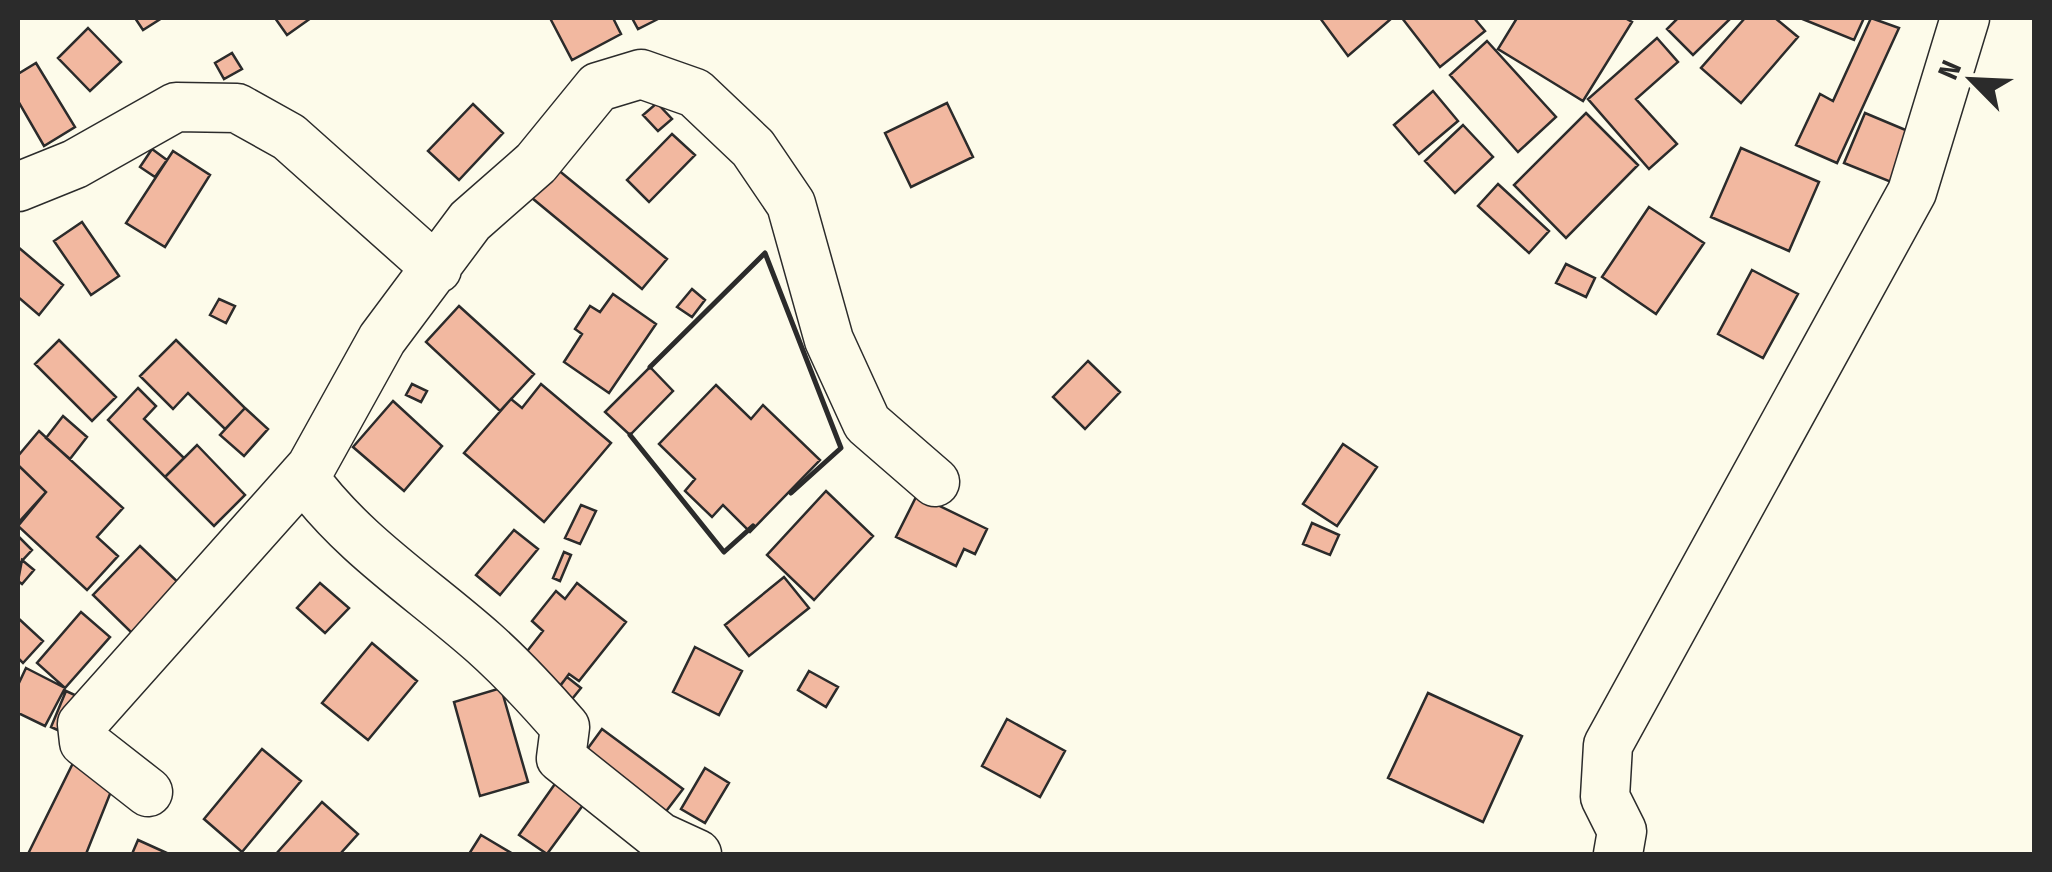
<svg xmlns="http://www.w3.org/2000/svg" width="2052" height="872" viewBox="0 0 2052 872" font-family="'Fira Sans Condensed',sans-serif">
<rect width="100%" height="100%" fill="#fdfbea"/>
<!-- building -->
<path fill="#f2b8a0" stroke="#2b2b2b" stroke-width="2.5" d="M135,18H162L143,30Z
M275,18H311L287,35Z
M550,18H613L621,34L572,60Z
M632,18H660L638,29Z
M1320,18H1392L1348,56Z
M1402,18H1474L1485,31L1440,67Z
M1517,18H1625L1632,22L1583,101L1498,49Z
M1678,18H1731L1693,55L1667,29Z
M1745,18H1775L1798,37L1741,103L1701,68Z
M1800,18H1864L1854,40Z
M1871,18L1899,28L1837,163L1796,145L1820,94L1833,101Z
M88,28L121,62L90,91L58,58Z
M1657,38L1678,62L1636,99L1677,144L1649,169L1588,99Z
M1487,41L1556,117L1518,152L1450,75Z
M232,53L242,69L224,79L215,63Z
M36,63L75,127L44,146L18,101V74Z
M1433,91L1458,121L1419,154L1394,125Z
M657,103L672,119L658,131L643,115Z
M947,103L973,157L911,187L885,133Z
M473,104L503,133L459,180L428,151Z
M1586,113L1638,165L1566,238L1514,185Z
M1865,113L1927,139L1906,188L1844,163Z
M1463,125L1493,157L1455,193L1425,161Z
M672,134L695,155L649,202L627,180Z
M1741,148L1819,182L1789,251L1711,217Z
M152,149L167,160L155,177L140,167Z
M173,151L210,175L165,247L126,223Z
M557,169L667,259L642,289L532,198Z
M1498,184L1549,231L1529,253L1478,206Z
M1649,207L1704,243L1656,314L1602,277Z
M82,222L119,276L91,295L54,241Z
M18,247L63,285L39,315L18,297Z
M1566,264L1595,278L1586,297L1556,283Z
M1752,270L1798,294L1763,358L1718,334Z
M692,289L705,300L692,317L677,307Z
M613,294L656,324L609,393L564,362L582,334L575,329L590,306L600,312Z
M219,299L235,306L226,323L210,315Z
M459,306L534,374L500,411L426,342Z
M59,340L116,397L92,421L35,364Z
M176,340L245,408L225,429L188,393L173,409L140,376Z
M1088,361L1120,392L1085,429L1053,397Z
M650,367L673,391L630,435L605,412Z
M412,384L427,391L421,402L406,395Z
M541,384L611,443L544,522L464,453L511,399L522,408Z
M716,385L751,419L763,405L820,460L750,532L723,505L712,517L685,491L695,479L659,444Z
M138,388L156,406L144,419L184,458L165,477L108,420Z
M393,401L442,446L404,491L353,447Z
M245,408L268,429L244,456L220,435Z
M63,416L87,437L70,459L46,438Z
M39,431L123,508L97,537L118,556L87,590L18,526L46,492L18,465V456Z
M1343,444L1377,467L1337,526L1303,504Z
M197,445L245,495L214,526L165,477Z
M18,465L46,492L18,523Z
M826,491L873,536L814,600L767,555Z
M917,495L987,529L975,554L964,549L956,566L896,537Z
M581,505L596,511L580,544L565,538Z
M1312,523L1339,535L1330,555L1303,544Z
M514,530L538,549L500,595L476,575Z
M18,536L32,550L18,565Z
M140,546L183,587L135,636L93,595Z
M564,552L571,555L560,581L553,578Z
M22,560L34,570L22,584L18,581Z
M784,577L809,608L749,656L725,625Z
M320,583L349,608L325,633L297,608Z
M577,583L626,622L579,681L569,674L558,689L521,659L543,631L532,621L556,591L565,599Z
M81,612L110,637L65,688L37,663Z
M18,618L43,641L23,663L18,658Z
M372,643L417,681L368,740L322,703Z
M695,647L742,671L719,715L673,692Z
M26,668L65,688L45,726L18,713V685Z
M809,671L838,687L826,707L798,690Z
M567,677L581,688L568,704L554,693Z
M501,688L528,782L480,796L454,702Z
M66,691L88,701L71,736L51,727Z
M1428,693L1522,736L1483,822L1388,778Z
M1007,719L1065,751L1040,797L982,766Z
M602,729L683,789L664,814L583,755Z
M262,749L301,781L242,852L204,819Z
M74,761L112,789L86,854H28Z
M705,768L729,783L705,823L681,809Z
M557,781L586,801L547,854L519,835Z
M322,802L358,834L340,854H276Z
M481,835L513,854H469Z
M138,840L169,854H132Z"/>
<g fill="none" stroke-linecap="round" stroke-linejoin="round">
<!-- minor casing -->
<g stroke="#2b2b2b" stroke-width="51">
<path id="minor" d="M18,187L75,164L176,107L237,108L289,137L437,269
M303,476C352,544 422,588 484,643C513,669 539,697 565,727L561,758L660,837L697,854
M148,792L84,742L82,724L311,467L382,339L470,221L536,163L598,87L641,74L695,93L753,148L791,204L829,340L867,423L935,482
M1618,854L1622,831L1605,797L1608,745L1912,192L1965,18"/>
</g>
<!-- minor -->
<use href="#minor" stroke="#fdfbea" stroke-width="48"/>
<!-- wall -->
<path stroke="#2b2b2b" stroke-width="5" d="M650,367L765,253L841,448L791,493
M630,435L724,552L753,526"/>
</g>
<!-- border -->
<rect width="2052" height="872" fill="none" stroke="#2b2b2b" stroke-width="40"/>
<!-- north arrow -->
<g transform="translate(1972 80) rotate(294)" stroke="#fdfbea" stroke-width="8" paint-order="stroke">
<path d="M0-8L18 38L0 25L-18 38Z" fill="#2b2b2b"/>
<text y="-15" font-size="28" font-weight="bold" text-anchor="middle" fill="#2b2b2b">N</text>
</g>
</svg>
